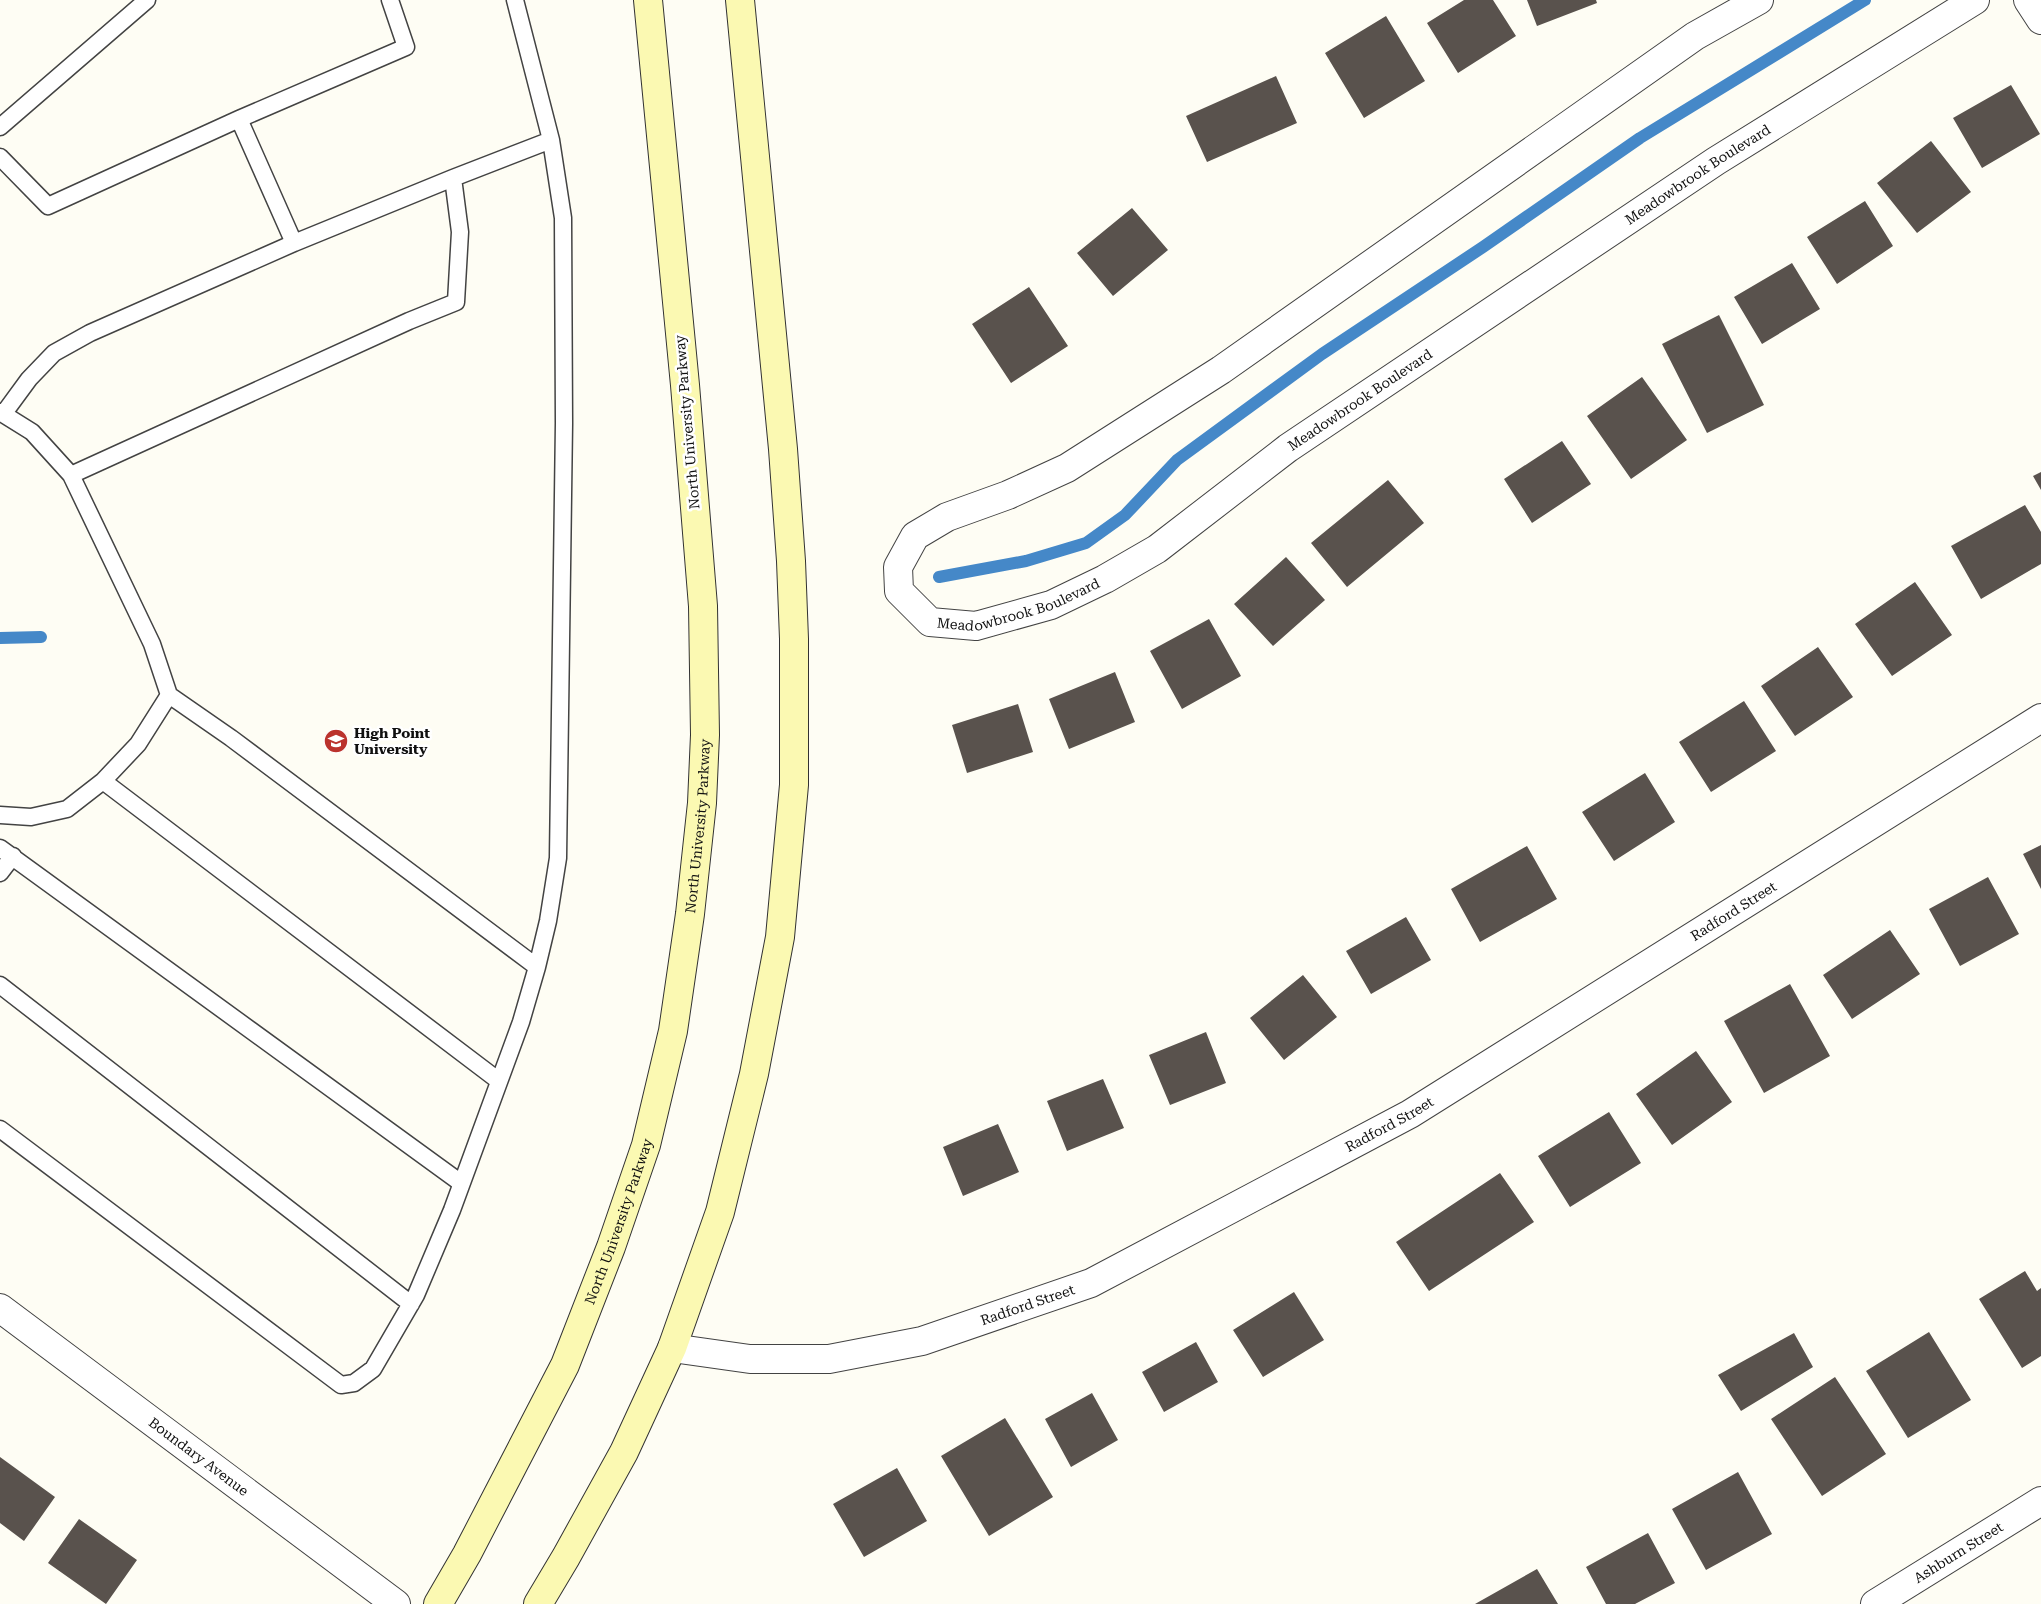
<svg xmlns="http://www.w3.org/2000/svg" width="2041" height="1604" viewBox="0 0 2041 1604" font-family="'Roboto Serif',serif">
<rect width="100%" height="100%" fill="#fefdf4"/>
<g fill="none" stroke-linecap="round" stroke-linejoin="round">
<!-- stream -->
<path stroke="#4588c8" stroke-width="12" d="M939,577L1026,561L1086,543L1125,515L1177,460L1322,354L1483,247L1640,138L1865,0
M0,638L41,637"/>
</g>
<!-- building -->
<path fill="#59524d" d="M1464,0H1493L1516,36L1458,73L1427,23Z
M1527,0H1596L1597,3L1537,26Z
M1386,16L1425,81L1364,118L1325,53Z
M1276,76L1297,123L1207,162L1186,116Z
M2011,85L2040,134L1982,168L1953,118Z
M1931,141L1971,192L1917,233L1877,183Z
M1865,201L1893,246L1837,284L1807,237Z
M1132,208L1168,250L1113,296L1077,253Z
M1792,263L1820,309L1762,344L1734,297Z
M1029,287L1068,346L1011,383L972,324Z
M1719,315L1764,405L1707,433L1662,344Z
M1642,377L1687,440L1631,479L1587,416Z
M1562,441L1591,484L1532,523L1504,479Z
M2041,472V490L2033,476Z
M1388,480L1424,523L1347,587L1311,543Z
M2025,505L2041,532V564L1981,599L1951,546Z
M1286,557L1325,600L1273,646L1234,604Z
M1915,582L1952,635L1892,676L1855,624Z
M1209,619L1241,676L1182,709L1150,651Z
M1818,647L1853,697L1795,736L1761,686Z
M1115,672L1135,722L1069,749L1049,699Z
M1744,701L1776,751L1711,792L1679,742Z
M1018,704L1033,752L967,773L952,725Z
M1645,773L1675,822L1614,861L1582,812Z
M2041,845V889L2023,854Z
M1527,846L1557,899L1480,942L1451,889Z
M1988,877L2019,934L1960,966L1929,909Z
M1406,917L1431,960L1371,994L1346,951Z
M1890,930L1920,974L1852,1019L1823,975Z
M1303,975L1337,1017L1284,1060L1250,1018Z
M1790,984L1830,1056L1764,1093L1724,1021Z
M1206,1032L1226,1083L1170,1105L1149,1055Z
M1696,1051L1732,1102L1672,1145L1636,1094Z
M1103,1079L1124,1128L1067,1151L1047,1101Z
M1609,1112L1641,1163L1570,1207L1538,1156Z
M998,1124L1019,1172L963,1196L943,1147Z
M1500,1173L1534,1222L1429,1291L1396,1242Z
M2025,1271L2037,1291L2041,1288V1356L2022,1368L1979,1299Z
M1294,1292L1324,1340L1263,1377L1233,1330Z
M1929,1332L1971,1400L1908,1438L1866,1371Z
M1794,1333L1813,1367L1741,1411L1718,1375Z
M1196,1342L1218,1382L1164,1412L1142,1372Z
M1835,1377L1886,1454L1822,1496L1771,1419Z
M1092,1393L1118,1440L1071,1467L1045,1419Z
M1005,1418L1053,1497L989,1536L941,1456Z
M0,1457L55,1497L24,1541L0,1523Z
M897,1468L927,1521L864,1557L833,1504Z
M1738,1472L1772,1534L1706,1570L1672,1509Z
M79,1519L137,1560L106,1604L48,1563Z
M1648,1533L1675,1583L1635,1604H1606L1586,1567Z
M1537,1569L1558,1604H1475Z"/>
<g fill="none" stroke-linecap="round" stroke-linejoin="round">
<!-- lane casing -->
<g stroke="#434343" stroke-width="19">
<path id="lane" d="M239,119L294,243
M0,127L147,0
M0,157L48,206L239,119L406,47L390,0
M0,412L32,432L71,475L152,644L169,695L231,738L537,967
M4,413L29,379L54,353L90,333L294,243L453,178L551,140
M71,475L409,321L456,302L460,232L453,178
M103,781L499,1081
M0,815L31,817L67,809L103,781L138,744L169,695
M0,848L461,1183
M0,873L13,856
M0,985L411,1304
M0,1129L341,1385L354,1383L373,1369L416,1295L452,1210L521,1022L537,967L548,921L558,858L564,423L563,218L551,140L515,0"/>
</g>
<!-- street casing -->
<g stroke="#434343" stroke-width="30">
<g id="street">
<path id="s1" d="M1759,0L1695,36L1221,370L1067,468L1008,495L947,517L915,536L898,567L899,591L930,622L976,626L1051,605L1105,579L1157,549L1288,448L1716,161L1975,0"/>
<path d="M2028,0L2041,20"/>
<path id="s2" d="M0,1308L396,1604"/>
<path id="s3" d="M672,1348L750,1359H829L922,1341L1091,1283L1410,1114L2041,718"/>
<path id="s4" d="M1875,1604L2041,1501"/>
</g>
</g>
<!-- secondary casing -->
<g stroke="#323232" stroke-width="30">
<g id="secondary">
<path id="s5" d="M438,1604L467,1554L565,1365L611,1247L646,1145L673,1031L690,914L702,803L705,735L703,606L685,385L648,0"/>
<path d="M538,1604L566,1557L624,1452L672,1348L720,1212L754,1074L780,937L794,785V639L791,561L783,449L740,0"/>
</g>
</g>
<!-- lane -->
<use href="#lane" stroke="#fff" stroke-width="16"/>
<!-- street -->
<use href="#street" stroke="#fff" stroke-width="28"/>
<!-- secondary -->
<use href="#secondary" stroke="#fbf9b2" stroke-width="28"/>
</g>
<!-- icons -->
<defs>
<g id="university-disc" transform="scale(1.25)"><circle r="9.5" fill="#bb332d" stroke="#fff"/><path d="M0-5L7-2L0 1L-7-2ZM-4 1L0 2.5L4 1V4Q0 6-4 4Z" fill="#fff"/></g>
</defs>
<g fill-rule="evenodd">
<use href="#university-disc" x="336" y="741"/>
</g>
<g text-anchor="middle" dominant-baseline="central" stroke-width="5" stroke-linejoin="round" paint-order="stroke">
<!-- street labels -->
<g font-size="14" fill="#101010" stroke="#fff">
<text stroke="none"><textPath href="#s1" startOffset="2008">Meadowbrook Boulevard</textPath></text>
<text stroke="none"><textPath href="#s1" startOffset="1602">Meadowbrook Boulevard</textPath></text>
<text transform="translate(687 422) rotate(-95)">North University Parkway</text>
<text stroke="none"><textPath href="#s1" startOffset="1198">Meadowbrook Boulevard</textPath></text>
<text stroke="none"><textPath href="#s5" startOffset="829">North University Parkway</textPath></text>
<text stroke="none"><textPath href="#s3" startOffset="1174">Radford Street</textPath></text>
<text stroke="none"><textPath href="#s3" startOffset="769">Radford Street</textPath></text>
<text stroke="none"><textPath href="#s5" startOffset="424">North University Parkway</textPath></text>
<text stroke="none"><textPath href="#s3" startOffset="364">Radford Street</textPath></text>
<text stroke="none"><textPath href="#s2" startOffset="248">Boundary Avenue</textPath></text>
<text stroke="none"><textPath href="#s4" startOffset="98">Ashburn Street</textPath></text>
</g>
<!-- poi labels -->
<g font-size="14" font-weight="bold" fill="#101010" stroke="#fff" text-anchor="start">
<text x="354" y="733">High Point<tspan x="354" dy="16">University</tspan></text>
</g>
</g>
</svg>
